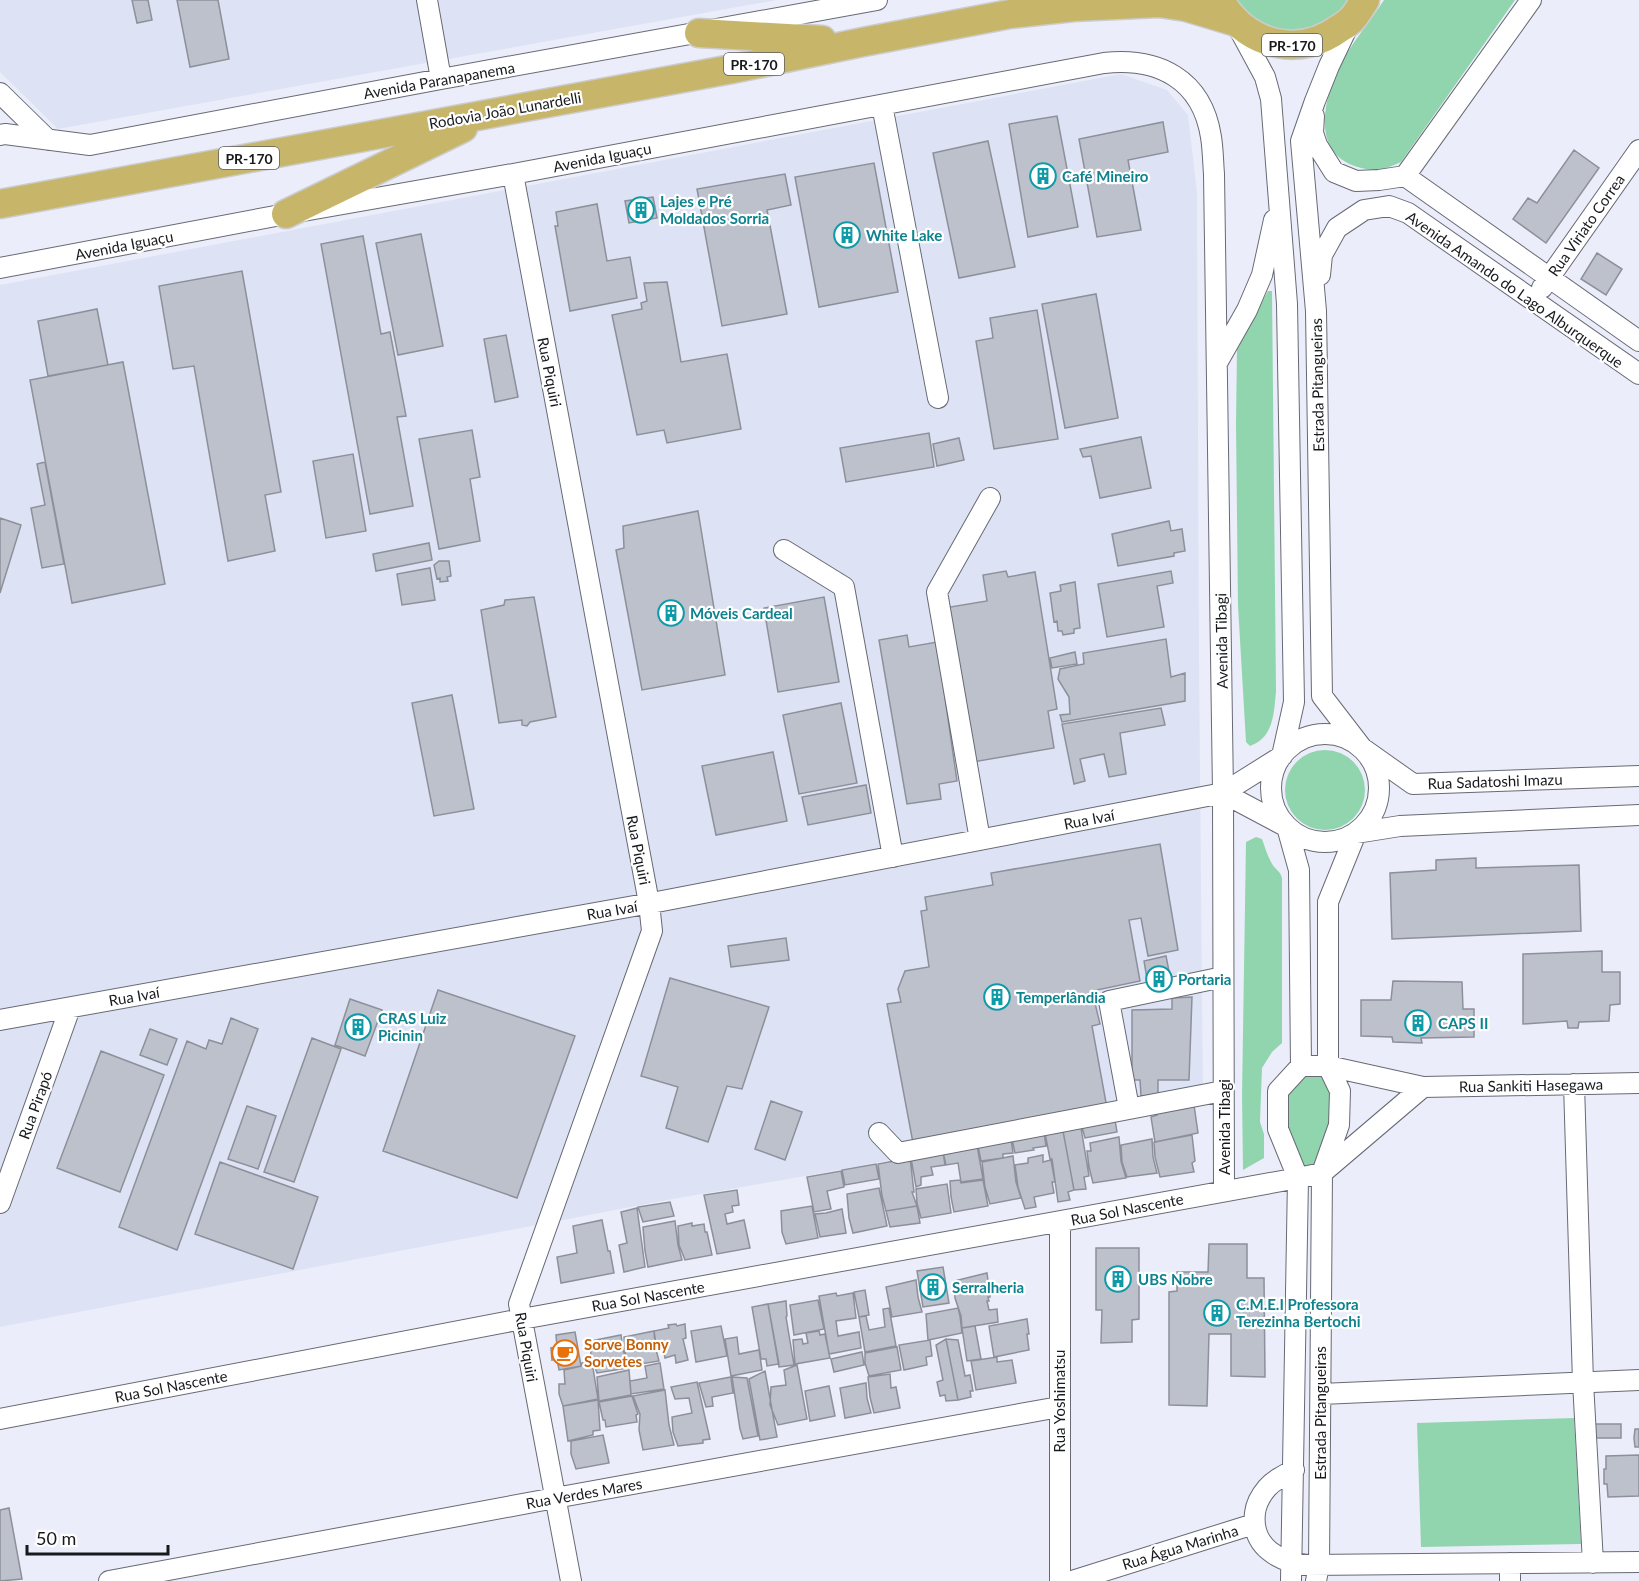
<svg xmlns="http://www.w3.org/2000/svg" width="1639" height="1581" viewBox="0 0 1639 1581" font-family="Lato,sans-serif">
<rect width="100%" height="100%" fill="#ebeefa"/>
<!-- built -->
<path fill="#dde3f5" d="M0,0H777L58,129L0,72Z
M1121,74L1167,90L1188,115L1197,192L1199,655L1203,1101L806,1176L673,1199L0,1327V285Z"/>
<!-- green -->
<path fill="#91d5ae" d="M1233,0H1350L1334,18L1309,30L1282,32L1255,22Z
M1384,0H1515L1401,162C1396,164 1390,167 1384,169C1370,172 1352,167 1341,159C1313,138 1327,91 1340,65C1351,44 1371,20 1384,0Z
M1268,291H1272L1276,691C1274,712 1274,738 1250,746L1246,742L1238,606L1236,425L1237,347Z
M1285 790a40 40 0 1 1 80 0a40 40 0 1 1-80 0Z
M1256,837L1262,839C1265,847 1267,855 1271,862C1274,869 1280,870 1282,878V1043L1272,1052L1262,1068L1260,1122L1264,1134V1158L1243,1170L1242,1096L1246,842Z
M1320,1074L1328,1081L1332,1090L1331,1122L1315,1164L1309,1168L1303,1167L1291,1145L1285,1118L1288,1090L1300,1075Z
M1574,1418L1581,1544L1421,1547L1417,1423Z"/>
<!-- building -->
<path fill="#bdc1cc" stroke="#8d909a" stroke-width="1.5" d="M132,0H148L152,20L137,23Z
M177,0H218L229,59L190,67Z
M1057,116L1078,227L1028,237L1009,124Z
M1163,122L1168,152L1128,160L1141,230L1097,237L1079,139Z
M988,141L1015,267L959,278L933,153Z
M1574,150L1599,168L1546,243L1513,219L1528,198L1537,203Z
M874,163L898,292L819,307L795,177Z
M785,174L791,205L767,210L787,314L722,326L697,189Z
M653,197L657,218L629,223L625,201Z
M597,204L607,261L630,257L637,298L570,311L555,226H558L556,212Z
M421,234L443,346L398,355L376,243Z
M363,236L381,334L390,332L406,416L397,417L413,506L370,514L321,244Z
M1597,253L1622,269L1606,295L1581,279Z
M242,271L281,492L265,495L275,551L228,561L194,366L173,369L159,286Z
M667,282L681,362L727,354L741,429L667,443L664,430L637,435L612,315L642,309L641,303L647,301L644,283Z
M1096,294L1118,418L1065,428L1042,304Z
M97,309L108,365L48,376L38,321Z
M1037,310L1058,439L994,449L976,341L993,338L990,318Z
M506,335L518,397L495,402L484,339Z
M123,362L165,584L72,603L30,380Z
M472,430L480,477L470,479L480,541L439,549L419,439Z
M929,433L934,467L846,482L840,448Z
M1141,437L1151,488L1100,498L1091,456L1083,457L1080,449Z
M959,438L964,460L937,466L933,444Z
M353,454L366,531L326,538L313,461Z
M45,462L64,564L42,568L31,508L45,505L37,464Z
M698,511L725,675L642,690L616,550L624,548L623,526Z
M0,518L21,525L0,593Z
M1169,521L1171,531L1182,529L1185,551L1174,553V556L1118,566L1112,534Z
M429,543L432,560L376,571L373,554Z
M439,561H449L451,576L447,577L448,581L440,582V578L437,579L434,565Z
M430,568L435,600L402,605L397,574Z
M1006,571L1008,577L1035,572L1057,709L1048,711L1054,748L973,762L944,608L987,601L983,575Z
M1171,571L1173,583L1157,586L1164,627L1107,637L1098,584Z
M1075,582L1080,628L1074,629V633L1063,635L1062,631H1058L1057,621L1054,622L1050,593L1061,591L1060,585Z
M534,597L556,717L530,722L527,726L522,725V720L499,723L481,610L504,605L505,600Z
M824,597L839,682L778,692L764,608Z
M907,635L909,647L937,642L957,781L939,784L941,799L907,804L879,640Z
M1166,639L1171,677L1185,673V701L1062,722L1060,715L1070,714L1069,697L1058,679L1060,669L1084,664L1083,653Z
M1075,652L1077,664L1052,668L1050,658Z
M452,695L474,809L434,816L412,703Z
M841,703L857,783L799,794L783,715Z
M1161,708L1165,725L1120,733L1126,774L1109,777L1104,754L1080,759L1085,781L1074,784L1062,724Z
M773,752L787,821L716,835L702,766Z
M866,785L871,813L808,825L802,797Z
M1160,844L1178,950L1148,956L1141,918L1129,920L1140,981L1092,991L1100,1024L1092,1026L1107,1108L913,1143L887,1004L901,1002L898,989L905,971L929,967L921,911L927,910L925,897L993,885L991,873Z
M1476,858V868L1579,865L1581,931L1392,939L1390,873L1436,870V860Z
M786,938L789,960L731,967L728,946Z
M1602,951V972H1620V1004L1610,1005L1609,1021L1579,1022L1578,1028H1568L1567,1021L1523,1024V954Z
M1166,956L1174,997L1151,1002L1144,961Z
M670,978L769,1007L742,1089L727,1086L708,1142L666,1128L678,1087L641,1076Z
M1393,981L1462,982L1463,1009H1474V1037L1421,1038L1422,1043L1393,1042L1392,1037L1361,1036V1000H1391Z
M438,990L575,1036L517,1198L383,1151Z
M1192,997L1189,1080H1158V1095L1141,1096L1140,1080H1132V1010L1172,1009V998Z
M350,999L382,1010L365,1056L335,1045Z
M231,1018L258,1029L177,1250L119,1227L187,1041L206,1049L209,1040L222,1044Z
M150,1029L177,1039L167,1065L140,1055Z
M312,1038L341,1049L294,1182L264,1172Z
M101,1051L164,1075L120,1192L57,1168Z
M771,1101L802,1112L785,1160L755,1149Z
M1194,1105L1198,1133L1155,1142L1151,1117L1157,1115L1156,1113Z
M247,1106L276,1116L258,1169L228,1159Z
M1115,1120L1117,1132L1085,1138L1082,1127Z
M1081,1128L1089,1176L1084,1177L1086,1189L1074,1190L1063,1131Z
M1063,1131L1074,1190L1068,1192L1070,1200L1058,1202L1052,1159H1050L1045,1133Z
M1044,1133L1046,1146L1033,1148L1034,1150L1015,1153L1012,1139Z
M1192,1135L1195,1161L1192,1163L1194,1172L1160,1177L1155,1157L1154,1142Z
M1119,1137L1121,1161L1126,1178L1093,1183L1089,1167L1087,1151H1091L1090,1143Z
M1011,1139L1013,1153L1003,1154V1158L981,1161L978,1146Z
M1152,1139L1153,1157L1157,1173L1127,1177L1122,1162L1121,1145Z
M977,1145L983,1179L961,1182L958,1163L946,1165L943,1152Z
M943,1152L945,1165L931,1167L933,1175L921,1177V1185L916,1187L911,1158Z
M1043,1155V1162L1051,1160L1055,1182H1052L1054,1193L1034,1197L1036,1207L1025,1209L1018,1187L1015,1165L1028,1163V1158Z
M1013,1156L1016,1182L1021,1198L990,1204L985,1187L982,1162Z
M910,1158L914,1192H912L917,1206L886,1211L882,1196L878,1164Z
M220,1162L318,1197L293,1269L195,1234Z
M876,1164L879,1179L845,1185L842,1170Z
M841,1171L844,1187L827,1191L831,1209L814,1212L807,1177Z
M960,1180L961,1183L983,1180L988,1206L954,1212L951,1197L950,1181Z
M947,1184L951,1213L921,1218L917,1203L916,1189Z
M879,1188L887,1226L853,1233L849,1218L847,1194Z
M737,1190L739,1205L732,1206L733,1212L725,1214L727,1224L744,1220L750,1248L717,1254L704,1195Z
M670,1202L674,1216L643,1222L638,1207Z
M812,1206L818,1238L786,1244L782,1232L781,1211Z
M917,1206L920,1223L890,1227L886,1211Z
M637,1208L645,1267L624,1272L619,1245L627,1243L621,1212Z
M842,1209L846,1233L820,1237L815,1214L826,1213Z
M602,1220L608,1251H610L614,1273L561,1283L557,1257L577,1253L573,1226Z
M675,1221L678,1245L682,1260L648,1267L645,1251L643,1227Z
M692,1223V1226L704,1224L705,1232H707L712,1255L685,1260L679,1245L678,1226Z
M1209,1244H1247V1278H1264L1265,1377L1231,1376V1334H1209L1207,1406L1169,1405V1292L1177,1291V1272H1208Z
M1096,1248H1139V1319L1132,1320V1342L1101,1343L1102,1310H1096Z
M943,1267L949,1303L923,1307L917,1271Z
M987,1273L990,1297H988L989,1301H987L989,1310L997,1309L998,1322L962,1328L961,1316L955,1298L954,1281Z
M916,1280L918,1297L922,1312L892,1317L886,1287Z
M865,1290L869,1315L859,1317L854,1292Z
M836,1293L837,1296L853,1293L856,1318L836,1321L838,1336L859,1332L861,1348L829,1354L819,1296Z
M818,1300L824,1329L794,1335L790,1305Z
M786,1301L787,1316L786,1317L794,1365L779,1367L768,1304Z
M768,1304L779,1364L767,1366L766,1359H761L752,1307Z
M889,1308L896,1346L865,1352L859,1317L866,1316L869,1330L885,1327L883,1309Z
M958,1308L960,1316L962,1333L928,1340L926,1314Z
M1027,1319L1029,1334H1027L1029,1350L994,1357L989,1326Z
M676,1324L677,1326L685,1324L686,1338L683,1339L688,1360L676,1363L675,1355L665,1358L662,1343L656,1344L654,1331L669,1328L668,1325Z
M721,1326L727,1356L696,1362L691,1331Z
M975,1326L981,1359L967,1361L962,1328Z
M654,1331L655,1346L659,1361L629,1366L625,1352L624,1337Z
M819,1331L820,1335L825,1334L830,1358L795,1364L793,1340L802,1339L803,1344L808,1343L806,1333Z
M575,1332L581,1366L559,1370L557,1359L552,1360L551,1348L557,1347L556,1335Z
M621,1335L623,1349L628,1368L597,1373L591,1355L590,1341Z
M737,1337L739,1354L759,1350L762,1370L731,1376L725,1339Z
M946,1339L958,1340L965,1376L970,1375L973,1391H970L971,1397L958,1400Z
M946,1339L958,1400L946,1401L945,1395L940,1396L937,1382L943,1380L936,1345Z
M930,1340L932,1356L926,1357L927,1365L904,1370L899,1345Z
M897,1347L901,1370L869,1376L865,1363V1353Z
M862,1352L864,1365L834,1372L831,1359Z
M997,1357V1362L1012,1360L1016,1383L976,1390L971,1361Z
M592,1362L598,1399L563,1406L559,1394V1384H565L564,1370L582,1366V1363Z
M660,1363L664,1389L631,1394L630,1381L647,1378L645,1366Z
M797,1365L807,1419L778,1425L770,1405L771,1387L786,1385L784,1370Z
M629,1370L631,1395L599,1401L597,1377Z
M765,1371L777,1437L760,1440L749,1379Z
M890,1374L891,1388L896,1387L900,1408L874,1413L870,1397L868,1377Z
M731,1377L733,1393L712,1397L713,1406L706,1407L699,1383Z
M732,1377L747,1378L758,1436L743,1439L740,1429Z
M697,1382L710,1439L703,1440V1443L678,1446L673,1432L672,1417L692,1413L689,1398L675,1399L671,1387Z
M866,1383L867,1398L871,1413L845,1418L840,1388Z
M829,1386L835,1416L810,1421L805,1391Z
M665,1390L669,1425L674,1445L643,1450L639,1430L640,1414L633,1396Z
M632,1396L638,1414L636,1415L637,1422L606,1427L605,1420H603L599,1402Z
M598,1400L600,1430L593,1431V1435L568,1441L563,1406Z
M1591,1424H1621V1438H1592Z
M1635,1429H1639V1447H1635L1634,1438Z
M603,1435L609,1463L576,1469L571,1454V1441Z
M1639,1455V1496L1608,1497L1607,1484H1604V1469H1606V1456Z
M9,1508L22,1579L0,1581V1510Z"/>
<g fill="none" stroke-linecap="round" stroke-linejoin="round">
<!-- minor casing -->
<g stroke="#676a74" stroke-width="22">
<path id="minor" d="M427,0L441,79
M1350,22L1329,66L1315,101L1301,141L1316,311L1322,696L1362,748L1413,784L1639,776
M0,93L48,140
M882,105L938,398
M1314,116L1313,133L1317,145L1334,172L1356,181L1379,180L1405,176
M0,135L5,134L90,145L441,79L877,0
M513,174L649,903L652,931L519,1304L571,1581
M1405,176L1639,341
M1405,176L1531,0
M0,268L286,214L513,174L1104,63C1158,57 1202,79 1211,137C1213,149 1213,162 1214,174L1223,793L1224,1191
M1320,275L1322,255L1337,228L1364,210L1389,206L1408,213L1639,374
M1542,288L1639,150
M1217,363L1247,310L1262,275L1274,220
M784,550L844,587L893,857
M1271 788a54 54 0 1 1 108 0a54 54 0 1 1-108 0Z
M1223,793L1287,827L1299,870L1301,1066
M1639,815L1400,826L1356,833L1328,902V1066L1423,1087L1639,1083
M980,840L937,592L990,498
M0,1020L662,901L1223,793L1282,756L1294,702L1287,304L1271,99L1265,77L1238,27
M1301,1066H1328L1340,1091L1339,1125L1322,1173L1298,1178L1278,1129V1091Z
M1574,1084L1583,1382L1593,1563
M1129,1108L1109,1001L1223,977
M879,1133L898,1153L1223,1091
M0,1203L70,1008
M1321,1394L1639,1380
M0,1419L522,1319L1298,1178L1291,1581
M1294,1470C1284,1475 1274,1480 1267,1488C1261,1495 1256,1504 1255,1513C1251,1547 1279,1562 1308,1565L1639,1562
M1510,1563V1581
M109,1581L555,1498L1059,1407
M1060,1581V1222
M1072,1581L1254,1524
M1316,1581L1319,1565L1322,1173L1423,1087"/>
</g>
<!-- highway casing -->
<g stroke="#cccccd" stroke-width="31">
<path id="highway" d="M1224,7C1252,47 1301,57 1340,28C1344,26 1348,23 1351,20C1357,14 1361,6 1365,0
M699,33L822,40
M0,204L732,69L863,42L1010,14L1074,7L1159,3L1186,7L1236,22
M286,214L463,128"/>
</g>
<!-- minor -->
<use href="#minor" stroke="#fff" stroke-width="20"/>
<!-- highway -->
<use href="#highway" stroke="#c7b669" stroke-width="28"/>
</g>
<!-- icons -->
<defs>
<g id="building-ring" transform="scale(1.35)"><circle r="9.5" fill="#fff" stroke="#0f9aa8" stroke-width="1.5"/><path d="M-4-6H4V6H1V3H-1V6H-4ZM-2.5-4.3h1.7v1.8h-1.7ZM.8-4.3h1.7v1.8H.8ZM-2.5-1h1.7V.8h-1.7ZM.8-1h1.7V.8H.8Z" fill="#0f9aa8"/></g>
<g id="cafe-ring" transform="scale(1.35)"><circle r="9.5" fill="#fff" stroke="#e8710a" stroke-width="1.5"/><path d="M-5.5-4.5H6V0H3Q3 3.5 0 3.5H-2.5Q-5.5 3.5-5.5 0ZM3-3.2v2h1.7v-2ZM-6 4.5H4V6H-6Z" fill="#e8710a"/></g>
</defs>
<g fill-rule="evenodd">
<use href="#building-ring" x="1043" y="176"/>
<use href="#building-ring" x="641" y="210"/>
<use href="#building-ring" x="847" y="235"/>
<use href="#building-ring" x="671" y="613"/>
<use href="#building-ring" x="1159" y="979"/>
<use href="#building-ring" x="997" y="997"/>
<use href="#building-ring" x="1418" y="1023"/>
<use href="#building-ring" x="358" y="1027"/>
<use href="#building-ring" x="1118" y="1279"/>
<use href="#building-ring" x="933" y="1287"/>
<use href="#building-ring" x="1217" y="1313"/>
<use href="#cafe-ring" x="565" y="1353"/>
</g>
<g text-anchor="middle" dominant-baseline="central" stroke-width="4.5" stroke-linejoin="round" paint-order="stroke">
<!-- shield labels -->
<g fill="#fff" stroke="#5d5e61" stroke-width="1.5">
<rect x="1262" y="34" width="60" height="22" rx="4.5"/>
<rect x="724" y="53" width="60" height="22" rx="4.5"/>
<rect x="219" y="147" width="60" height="22" rx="4.5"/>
</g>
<g font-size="14" font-weight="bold" fill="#18191d">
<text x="1292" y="45">PR-170</text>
<text x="754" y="64">PR-170</text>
<text x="249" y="158">PR-170</text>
</g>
<!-- street labels -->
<g font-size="15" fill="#18191d" stroke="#fff">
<text transform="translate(439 80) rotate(-10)">Avenida Paranapanema</text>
<text transform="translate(505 110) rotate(-10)">Rodovia João Lunardelli</text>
<text transform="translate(602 157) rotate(-11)">Avenida Iguaçu</text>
<text transform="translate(1586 225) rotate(-55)">Rua Viriato Correa</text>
<text transform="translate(124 245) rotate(-11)">Avenida Iguaçu</text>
<text transform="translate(1515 289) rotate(35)">Avenida Amando do Lago Alburquerque</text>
<text transform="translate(550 372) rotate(79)">Rua Piquiri</text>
<text transform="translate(1317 385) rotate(-91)">Estrada Pitangueiras</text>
<text transform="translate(1221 641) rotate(-91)">Avenida Tibagi</text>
<text transform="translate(1495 781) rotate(-2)">Rua Sadatoshi Imazu</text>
<text transform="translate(1089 819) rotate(-11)">Rua Ivaí</text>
<text transform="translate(639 850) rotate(79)">Rua Piquiri</text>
<text transform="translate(612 910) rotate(-10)">Rua Ivaí</text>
<text transform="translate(134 996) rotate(-10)">Rua Ivaí</text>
<text transform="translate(1531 1085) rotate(-1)">Rua Sankiti Hasegawa</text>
<text transform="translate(35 1105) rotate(-70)">Rua Pirapó</text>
<text transform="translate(1224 1127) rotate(-90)">Avenida Tibagi</text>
<text transform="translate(1127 1209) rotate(-11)">Rua Sol Nascente</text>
<text transform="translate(648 1296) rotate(-10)">Rua Sol Nascente</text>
<text transform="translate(527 1347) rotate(80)">Rua Piquiri</text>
<text transform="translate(171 1386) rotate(-11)">Rua Sol Nascente</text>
<text transform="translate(1059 1401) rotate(-90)">Rua Yoshimatsu</text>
<text transform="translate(1320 1413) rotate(-90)">Estrada Pitangueiras</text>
<text transform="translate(584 1493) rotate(-10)">Rua Verdes Mares</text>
<text transform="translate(1180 1547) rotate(-17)">Rua Água Marinha</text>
</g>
<!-- culture labels -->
<g font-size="15" font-weight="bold" fill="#0d838f" stroke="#fff" text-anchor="start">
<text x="1062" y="176">Café Mineiro</text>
<text x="660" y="201">Lajes e Pré<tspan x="660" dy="17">Moldados Sorria</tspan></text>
<text x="866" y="235">White Lake</text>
<text x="690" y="613">Móveis Cardeal</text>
<text x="1178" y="979">Portaria</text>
<text x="1016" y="997">Temperlândia</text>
<text x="378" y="1018">CRAS Luiz<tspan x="378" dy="17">Picinin</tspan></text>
<text x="1438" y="1023">CAPS II</text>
<text x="1138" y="1279">UBS Nobre</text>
<text x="952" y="1287">Serralheria</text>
<text x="1236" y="1304">C.M.E.I Professora<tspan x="1236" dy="17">Terezinha Bertochi</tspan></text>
</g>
<!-- food labels -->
<g font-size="15" font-weight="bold" fill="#c56008" stroke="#fff" text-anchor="start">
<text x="584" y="1344">Sorve Bonny<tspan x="584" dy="17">Sorvetes</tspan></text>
</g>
</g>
<!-- scale -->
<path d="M27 1545v9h141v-9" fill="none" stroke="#18191d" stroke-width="3"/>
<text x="36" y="1545" font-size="18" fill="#18191d" stroke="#ffffff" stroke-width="4.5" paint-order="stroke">50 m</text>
</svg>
